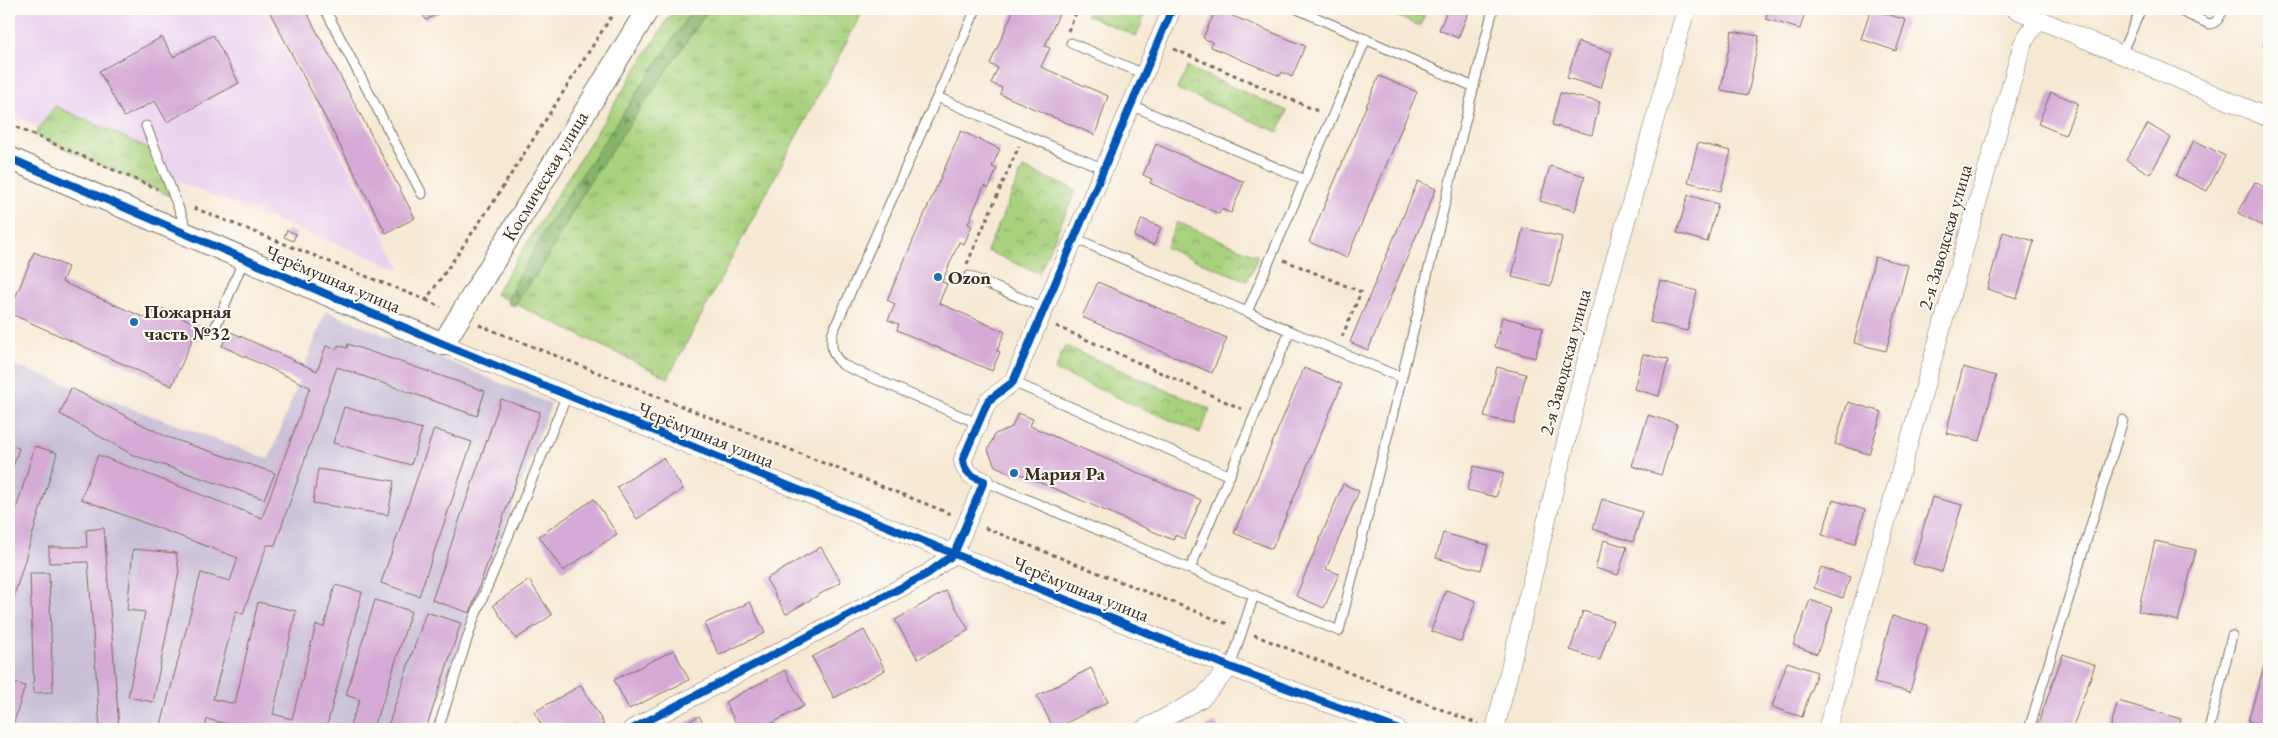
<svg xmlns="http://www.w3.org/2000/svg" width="2278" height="738" viewBox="0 0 2278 738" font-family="'EB Garamond',serif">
<defs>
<pattern id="grass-tufts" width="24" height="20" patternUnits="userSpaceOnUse" patternTransform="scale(1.25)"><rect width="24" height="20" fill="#a8d17d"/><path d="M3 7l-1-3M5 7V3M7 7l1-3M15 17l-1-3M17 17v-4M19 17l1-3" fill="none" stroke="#8aaa66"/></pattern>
<pattern id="forest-firs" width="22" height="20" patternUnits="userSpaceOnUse" patternTransform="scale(1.25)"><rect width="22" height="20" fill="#86b36c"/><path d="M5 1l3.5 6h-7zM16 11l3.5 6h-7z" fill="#6f9258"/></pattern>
<pattern id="park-crowns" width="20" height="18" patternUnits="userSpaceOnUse" patternTransform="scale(1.25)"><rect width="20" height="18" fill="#a8d17d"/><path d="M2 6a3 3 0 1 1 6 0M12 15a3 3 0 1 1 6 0" fill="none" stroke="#8aaa66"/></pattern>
</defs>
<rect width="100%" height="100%" fill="#fdfcf7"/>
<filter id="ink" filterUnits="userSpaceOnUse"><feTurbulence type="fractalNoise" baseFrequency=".02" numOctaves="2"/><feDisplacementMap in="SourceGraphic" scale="10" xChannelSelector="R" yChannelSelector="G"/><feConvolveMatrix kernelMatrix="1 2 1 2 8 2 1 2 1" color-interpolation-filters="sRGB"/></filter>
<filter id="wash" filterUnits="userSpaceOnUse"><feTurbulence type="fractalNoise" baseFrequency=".0096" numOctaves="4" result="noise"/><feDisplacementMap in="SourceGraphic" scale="20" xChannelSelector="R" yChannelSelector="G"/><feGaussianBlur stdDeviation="1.12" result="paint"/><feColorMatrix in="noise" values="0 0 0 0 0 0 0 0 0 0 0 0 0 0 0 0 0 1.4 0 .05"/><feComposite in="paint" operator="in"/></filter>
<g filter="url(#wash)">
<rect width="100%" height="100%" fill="#f6e9d4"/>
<!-- built -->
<path fill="#e9d2ed" d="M9,9H264L402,270L9,115Z"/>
<!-- industrial -->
<path fill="#c9bfd7" d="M326,311L551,404L428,729H9V363L269,459Z"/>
<!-- grass -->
<path fill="url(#grass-tufts)" stroke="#727e4e" d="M674,9H864L668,378L495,294Z
M55,106L157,152L175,198L34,135Z"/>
<!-- forest -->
<path fill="url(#forest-firs)" stroke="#606e45" d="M693,9H709L587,186L542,267L514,306L509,304L508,297L546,228Z"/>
<!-- park -->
<path fill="url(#park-crowns)" stroke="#727e4e" d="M1089,9H1148L1136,36L1086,15Z
M1379,9H1427L1420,26Z
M1187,67L1287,111L1278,132L1177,89Z
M1023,168L1076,190L1039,273L987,251Z
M1177,222L1258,256L1247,281L1166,248Z
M1065,346L1210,409L1200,433L1055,370Z"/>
<g id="blocks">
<!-- building -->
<path fill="#d5aad6" d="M268,9H305L415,218L386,233Z
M420,9H447L426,20Z
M1014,9H1061L1045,46L1050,48L1041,67L1108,96L1095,135L1000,94L1002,88L991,83L998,68L990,64Z
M1216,9L1305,46L1292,77L1282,72L1280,76L1211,47L1212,42L1203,38Z
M1448,9H1470L1458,38L1439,30Z
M1769,9H1806L1800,29L1766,19Z
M1871,9L1906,20L1896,51L1861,39Z
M1732,31L1759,36L1748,95L1721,90Z
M2269,31V49L2263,46Z
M213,35L239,83L167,122L155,101L124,117L99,71L162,37L173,57Z
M1578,42L1612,52L1601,88L1567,78Z
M1379,76L1417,92L1347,258L1309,242Z
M2051,92L2078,103L2065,135L2038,124Z
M1560,93L1600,102L1592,135L1552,125Z
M2148,124L2171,138L2150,174L2126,160Z
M961,131L1000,149L992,167L997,169L989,188L984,186L968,224L972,226L964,244L959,242L942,282L947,284L939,303L1005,332L997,351L1000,352L992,371L897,330L899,324L888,320L895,304L887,300Z
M2194,140L2225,156L2207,191L2176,176Z
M1698,143L1731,151L1721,191L1688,182Z
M1156,144L1244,182L1231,213L1221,209L1219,214L1150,183L1152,179L1143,175Z
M1550,166L1585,176L1575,211L1540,201Z
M1418,181L1436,189L1368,350L1350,342Z
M2255,182L2269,190V229L2238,213Z
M1688,195L1718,204L1707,242L1677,233Z
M1142,219L1161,227L1154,245L1134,237Z
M1523,228L1562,237L1551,286L1512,277Z
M287,230L296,234L293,241L284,237Z
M2003,232L2034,241L2017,298L1987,289Z
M34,252L68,267L62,282L150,320L156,306L199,325L172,386L9,313Z
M1875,257L1908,265L1886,351L1854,343Z
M1661,281L1697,291L1687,331L1650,322Z
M1098,282L1227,338L1212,373L1082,317Z
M1502,317L1543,328L1535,358L1495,347Z
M229,331L317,371L326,346L337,349L338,345L347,348L348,344L485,391L477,416L337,367L275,545H267L243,614L236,611L213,699L235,704L258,602L296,611L273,714L292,719L316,625L324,627L335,585L362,592L326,729H247L207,719L205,729H160L201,573L230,581L238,558L81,499L98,455L262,518L310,387L222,346Z
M1643,354L1668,360L1659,396L1634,389Z
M1497,367L1526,374L1514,423L1484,417Z
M1963,367L1996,376L1980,441L1946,433Z
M1304,368L1342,384L1272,549L1234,533Z
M71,388L167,437L275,473L264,499L133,455L60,414Z
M501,399L540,412L470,613L432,600Z
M1848,402L1882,412L1869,454L1835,444Z
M344,407L422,429L411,465L333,443Z
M1018,413L1033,419L1030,426L1201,500L1184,539L1175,535L1173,540L1016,472L1015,475L995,466L988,450L995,434L1012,427Z
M1648,415L1677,424L1661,475L1632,466Z
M434,429L472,442L419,596L381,583Z
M9,445L19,448L9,479Z
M35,446L57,453L9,613V533Z
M663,458L683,489L637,519L617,487Z
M1474,466L1504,473L1496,497L1467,490Z
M318,469L394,481L388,515L313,503Z
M1343,484L1359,491L1326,569L1339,574L1324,608L1296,596Z
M1932,497L1962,505L1942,572L1913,564Z
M594,499L617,534L563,571L539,536Z
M1602,499L1642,512L1633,542L1593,529Z
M1833,500L1865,510L1855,544L1822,535Z
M104,528L119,728L100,729L88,562L49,563V547H87L86,530Z
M1443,533L1488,545L1481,570L1436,558Z
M1604,540L1627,547L1618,575L1595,568Z
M2155,541L2196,550L2178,621L2138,611Z
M821,547L841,582L786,614L766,579Z
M133,549L176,553L179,571L153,702L128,697L145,612L127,610Z
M1821,567L1850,577L1843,598L1814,588Z
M30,573H49L53,692L34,693Z
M529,580L552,615L516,639L493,605Z
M1446,590L1476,601L1461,642L1431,631Z
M946,591L969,630L918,659L895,620Z
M375,600L411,611L385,696L372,729H348L360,700L346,695Z
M1810,600L1833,608L1817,654L1793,645Z
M750,602L765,633L719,655L704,624Z
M1583,611L1613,621L1600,660L1570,650Z
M426,612L461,623L426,729H387Z
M1892,616L1928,625L1910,692L1874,683Z
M864,630L885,670L834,698L812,657Z
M2269,649V727L2248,721Z
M674,650L689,680L629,709L614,680Z
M2063,654L2095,665L2072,729H2036Z
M1787,662L1817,672L1802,717L1772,707Z
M1091,668L1108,702L1054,729L1037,696Z
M785,670L804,706L761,729H739L725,702Z
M9,681L25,686L14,722L9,720Z
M581,685L604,724L594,729H544L534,712Z
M2118,701L2181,719L2178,729H2110Z
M699,716L707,729H675Z
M517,721L522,729H502Z
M1215,722L1218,729H1203Z"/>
</g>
</g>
<g filter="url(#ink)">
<use href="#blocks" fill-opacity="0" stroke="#7c6d5e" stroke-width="1"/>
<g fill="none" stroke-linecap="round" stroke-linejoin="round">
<!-- service casing -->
<g stroke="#7c6d5e" stroke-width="11">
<path id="service" d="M325,9L422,194
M976,9L832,334C831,348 832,355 843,365L977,423
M1297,9L1474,87
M2176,9L2209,24C2218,23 2220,16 2223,9
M1071,43L1144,74
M2121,54L2141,9
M937,97L1104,169
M1131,105L1305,180
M146,126L188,232
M1074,238L1247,312
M969,276L1044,308
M215,328L244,259
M1290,331L1402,378
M1013,382L1230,476
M984,481L1190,569L1290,331L1247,312L1366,39
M1190,569L1339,631L1493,9
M1230,667L1254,595
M438,729L473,621L567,395
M2029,729L2123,420
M2209,729L2232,636"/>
</g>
<!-- minor casing -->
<g stroke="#7c6d5e" stroke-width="19">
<path id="minor" d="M2015,9L2269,118
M443,344L1230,667L1397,729
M632,729L927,574L954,554L984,481C973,477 963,472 963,459L988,401L1013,382L1172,9
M1144,729L1202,698L1230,667
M1495,729L1584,369L1686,9
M1827,729L2023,43L2038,19"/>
</g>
<!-- tertiary casing -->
<g stroke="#7c6d5e" stroke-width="24">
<path id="tertiary" d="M9,158L443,344L648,9"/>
</g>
<!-- path -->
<path stroke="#7c6d5e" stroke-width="3" stroke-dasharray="4 4" stroke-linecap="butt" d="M1068,31L1078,9
M1174,49L1320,112
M9,124L157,189
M194,208L426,300L494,201L616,9
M1284,260L1361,292L1341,339
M967,264L1019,146
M426,300L441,307
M479,325L951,514
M1056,326L1242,409
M985,528L1230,625
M1254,635L1478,724"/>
<!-- service -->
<use href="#service" stroke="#fff" stroke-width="9"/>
<!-- minor -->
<use href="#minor" stroke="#fff" stroke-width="18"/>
<!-- tertiary -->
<use href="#tertiary" stroke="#fff" stroke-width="22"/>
<!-- cycleway casing -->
<g stroke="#fdfcf7" stroke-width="11">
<path id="cycleway" d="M9,158L443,344L1230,667L1397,729
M632,729L927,574L954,554L984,481C973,477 963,472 963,459L988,401L1013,382L1172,9"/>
</g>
<!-- cycleway -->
<use href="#cycleway" stroke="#0057b8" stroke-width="8"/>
</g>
</g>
<!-- markers -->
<g fill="#1f6fb2" stroke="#fdfcf7" stroke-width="2">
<circle cx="938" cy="277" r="5"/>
<circle cx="134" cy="322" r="5"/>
<circle cx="1014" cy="473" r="5"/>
</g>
<g text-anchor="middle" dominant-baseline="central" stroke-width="4" stroke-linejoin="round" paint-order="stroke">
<!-- street labels -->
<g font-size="19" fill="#3b2a1e" stroke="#fdfcf7">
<text transform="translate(545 176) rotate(-59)">Космическая улица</text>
<text transform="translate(1945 237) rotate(-74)">2-я Заводская улица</text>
<text transform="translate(333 279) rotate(23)">Черёмушная улица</text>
<text transform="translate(1565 362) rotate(-75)">2-я Заводская улица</text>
<text transform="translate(706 435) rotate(22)">Черёмушная улица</text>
<text transform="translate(1081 589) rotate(22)">Черёмушная улица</text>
</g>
<!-- poi labels -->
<g font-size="19" font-weight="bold" fill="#3b2a1e" stroke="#fdfcf7" text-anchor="start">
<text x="948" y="277">Ozon</text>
<text x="144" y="311">Пожарная<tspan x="144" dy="22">часть №32</tspan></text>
<text x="1024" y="473">Мария Ра</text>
</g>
</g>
<!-- margin -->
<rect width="2278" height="738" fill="none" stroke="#fdfcf7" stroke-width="30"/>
</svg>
